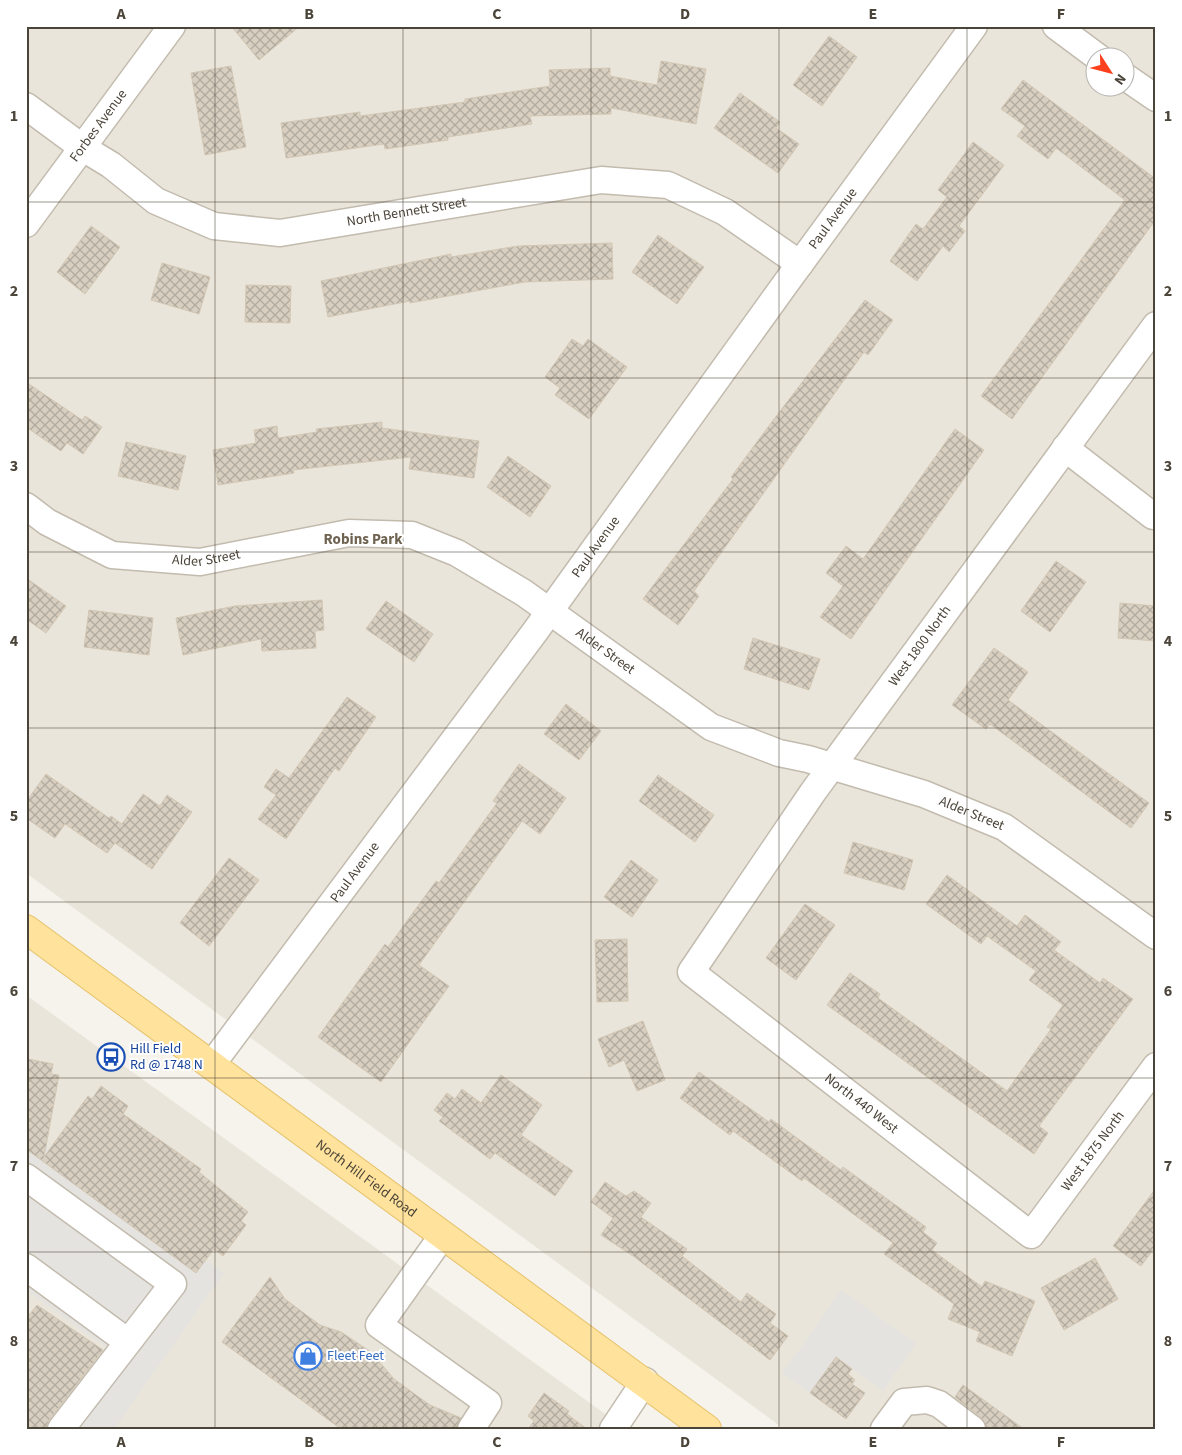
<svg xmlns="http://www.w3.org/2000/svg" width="1182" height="1455" viewBox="0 0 1182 1455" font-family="'Source Sans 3',sans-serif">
<defs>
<pattern id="building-cross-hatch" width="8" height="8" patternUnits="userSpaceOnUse" patternTransform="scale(1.25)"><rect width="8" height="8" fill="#d8cfc1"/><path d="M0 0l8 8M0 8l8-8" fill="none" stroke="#b1aa9e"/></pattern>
</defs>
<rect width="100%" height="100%" fill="#f6f3ec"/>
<!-- residential -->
<path fill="#eae5da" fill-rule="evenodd" d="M26,26H1156V1429H784L26,873ZM1094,58H1124V88H1094Z
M26,995L626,1429H26Z"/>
<!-- parking -->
<path fill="#e5e3e0" d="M26,1131L224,1273L114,1429H48L108,1349L26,1290Z
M841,1290L916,1343L883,1391L836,1357L810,1393L782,1374Z"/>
<!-- building -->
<path fill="url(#building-cross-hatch)" stroke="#d3c7b4" d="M231,26H300L259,60Z
M829,36L857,57L822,106L793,85Z
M661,61L706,69L696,124L611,108V114L530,116L532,124L448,137V140L385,149L384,144L286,158L281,123L360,112V116L465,102V99L550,86L549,70L610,68V76L657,85Z
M231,66L246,147L205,155L191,73Z
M1023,80L1156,179V219L1012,419L981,396L1125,200L1056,148L1048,159L1017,136L1025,126L1001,109Z
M740,93L780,122L776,128L799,144L778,173L714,128Z
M973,142L1004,165L959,226L965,231L949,252L943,246L917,281L890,261L916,224L923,229L947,197L938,190Z
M91,226L120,247L85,294L57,272Z
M658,235L704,267L677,304L632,272Z
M612,243L613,279L525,282L410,303V301L328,317L321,281L451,254V257L518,246Z
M162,263L210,277L199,314L151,300Z
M246,285L291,286L290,323L245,322Z
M865,300L893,320L868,355L864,352L694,591L699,596L678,625L643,599L733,479L731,477L771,423Z
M572,339L583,346L588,339L627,367L589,419L555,395L560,388L545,377Z
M26,382L82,420L85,416L102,427L83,454L67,443L61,451L26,427Z
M382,422V428L479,441L474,478L409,469L411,457L293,470L294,473L218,485L213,450L256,443L254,430L277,426L278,438L317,432L316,429Z
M955,429L984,450L851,639L820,617L843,586L826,573L846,546L863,559Z
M126,442L186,456L178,490L118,476Z
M508,456L551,486L530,517L487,487Z
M1056,561L1086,582L1050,632L1021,611Z
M26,578L66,606L46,633L26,619Z
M322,600L324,630L315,631L316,648L262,651L261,639L183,655L176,618L235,606Z
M386,601L433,634L414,662L366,629Z
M1120,603L1156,606V641L1118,638Z
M89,610L153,618L149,655L84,647Z
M753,638L820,659L809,690L744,669Z
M994,648L1028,672L1008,700L1149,803L1131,828L990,724L986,729L952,705Z
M347,697L376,717L339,771L335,768L286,839L258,819L276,795L264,787L276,769L289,778Z
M566,704L601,731L579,760L544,734Z
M519,764L566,798L540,834L522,821L419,965L449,986L381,1082L318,1037L385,944L388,947L436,881L439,883L497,803L493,801Z
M46,774L109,818L111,816L122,824L143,794L160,806L167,795L192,812L152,869L115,843L107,853L65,824L55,838L26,818V802Z
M658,775L714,815L695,842L639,801Z
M853,842L913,860L904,890L844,873Z
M229,858L259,880L209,946L180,923Z
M631,860L658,880L632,917L604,897Z
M947,875L1017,926L1025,915L1061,942L1054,950L1100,983L1103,978L1133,999L1039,1126L1048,1133L1034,1154L827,1005L850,973L880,994L878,998L1007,1091L1051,1029L1047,1027L1063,1005L1029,980L1036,971L987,936L981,944L926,904Z
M805,904L835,925L796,980L766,958Z
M627,939L628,1001L597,1002L595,940Z
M643,1021L665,1080L637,1091L624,1060L609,1067L598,1039Z
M28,1059L53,1064L51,1074L59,1075L44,1157L88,1096L92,1099L101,1086L128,1106L123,1114L201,1169L199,1172L248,1212L241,1221L246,1225L223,1256L214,1249L196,1273L26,1149Z
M699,1072L769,1122L771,1119L841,1170L843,1167L926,1227L923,1232L937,1243L932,1250L982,1287L985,1281L1035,1301L1012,1356L976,1341L980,1332L948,1319L954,1304L884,1254L893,1243L804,1178L802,1181L733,1131L730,1135L680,1098Z
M501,1075L542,1105L521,1135L573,1171L555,1196L495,1153L490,1159L439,1121L443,1117L434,1110L447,1093L455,1099L462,1089L481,1103Z
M605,1182L626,1196L634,1191L651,1203L641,1217L687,1249L682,1256L741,1302L747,1293L776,1314L770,1323L788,1336L770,1360L633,1256L601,1235L613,1218L591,1202Z
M1156,1188V1246L1141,1266L1113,1246Z
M1095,1258L1118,1299L1064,1330L1041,1288Z
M270,1277L285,1299L320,1325L341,1332L371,1352L394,1379L430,1405L461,1418L456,1429H341L222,1342Z
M37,1305L103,1350L49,1420L46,1429H26V1319Z
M836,1357L852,1369L848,1374L855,1380L852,1384L865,1393L846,1419L810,1393Z
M963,1385L1024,1429H987L981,1417L955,1397Z
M544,1393L569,1411L567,1414L587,1429H528L534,1421L528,1416Z"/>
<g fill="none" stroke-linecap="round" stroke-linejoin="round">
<!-- minor casing -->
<g stroke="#c2bbae" stroke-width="29">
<g id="minor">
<path d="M1056,26L1099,58"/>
<path d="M1124,76L1156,98"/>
<path id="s1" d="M26,106L83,148L111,165L156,201L214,226L280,233L601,180L668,185L725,212L800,264"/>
<path id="s2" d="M26,224L172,26"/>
<path id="s3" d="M1156,325L813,792L691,972L1031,1235L1156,1066"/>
<path d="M1065,448L1153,516"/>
<path id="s4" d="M26,506L47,522L112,555L200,562L349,533L412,535L457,553L524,593L711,727L779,753L808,759L924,794L1004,827L1156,936"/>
<path id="s5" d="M212,1064L534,633L786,283L974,26"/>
<path d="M26,1177L173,1284L61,1429"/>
<path d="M443,1235L379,1325L488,1403L471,1429"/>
<path d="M26,1267L128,1342"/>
<path d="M613,1429L645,1381"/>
<path d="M884,1429L904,1402L927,1400L939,1404L972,1429"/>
</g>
</g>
<!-- major casing -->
<g stroke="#e6c16a" stroke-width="30">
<g id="major">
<path id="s6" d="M26,929L707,1429"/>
</g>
</g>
<!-- minor -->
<use href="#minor" stroke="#fff" stroke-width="26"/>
<!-- major -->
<use href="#major" stroke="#ffe39c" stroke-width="28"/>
</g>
<!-- grid -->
<path fill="none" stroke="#4b4439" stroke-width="1" stroke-opacity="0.55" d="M215,26V1429M403,26V1429M591,26V1429M779,26V1429M967,26V1429M26,202H1156M26,378H1156M26,552H1156M26,728H1156M26,902H1156M26,1078H1156M26,1252H1156"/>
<!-- icons -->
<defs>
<g id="bus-ring" transform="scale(1.4375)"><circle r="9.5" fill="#fff" stroke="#1a4fb4" stroke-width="1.5"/><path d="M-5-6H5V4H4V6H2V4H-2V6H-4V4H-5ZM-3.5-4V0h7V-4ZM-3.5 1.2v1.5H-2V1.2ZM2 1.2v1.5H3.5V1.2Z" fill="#1a4fb4"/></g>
<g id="shop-ring" transform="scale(1.4375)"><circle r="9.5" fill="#fff" stroke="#3f7fe0" stroke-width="1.5"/><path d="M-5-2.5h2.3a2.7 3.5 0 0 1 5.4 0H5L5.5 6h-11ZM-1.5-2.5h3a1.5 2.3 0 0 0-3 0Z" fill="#3f7fe0"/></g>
</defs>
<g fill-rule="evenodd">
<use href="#bus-ring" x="111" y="1057"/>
<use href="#shop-ring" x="308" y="1356"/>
</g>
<g text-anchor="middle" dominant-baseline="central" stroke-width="4" stroke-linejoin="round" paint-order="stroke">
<!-- street labels -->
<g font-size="14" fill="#4b4439" stroke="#fff">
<text stroke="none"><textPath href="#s2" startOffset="122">Forbes Avenue</textPath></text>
<text stroke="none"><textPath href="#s1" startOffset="419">North Bennett Street</textPath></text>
<text stroke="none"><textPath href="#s5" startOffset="1049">Paul Avenue</textPath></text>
<text stroke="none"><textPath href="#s5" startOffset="644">Paul Avenue</textPath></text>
<text stroke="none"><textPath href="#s4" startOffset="194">Alder Street</textPath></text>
<text transform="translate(920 646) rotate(-54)">West 1800 North</text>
<text stroke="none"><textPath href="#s4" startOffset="629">Alder Street</textPath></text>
<text stroke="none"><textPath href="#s4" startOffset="1034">Alder Street</textPath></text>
<text stroke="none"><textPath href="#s5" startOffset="239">Paul Avenue</textPath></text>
<text stroke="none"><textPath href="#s3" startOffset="1012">North 440 West</textPath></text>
<text stroke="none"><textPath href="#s3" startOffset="1331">West 1875 North</textPath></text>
<text stroke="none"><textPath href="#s6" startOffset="422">North Hill Field Road</textPath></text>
</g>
<!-- transit labels -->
<g font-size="14" fill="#164399" stroke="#fff" text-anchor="start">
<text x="130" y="1049">Hill Field<tspan x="130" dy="16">Rd @ 1748 N</tspan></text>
</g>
<!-- shop labels -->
<g font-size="14" fill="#366cbe" stroke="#fff" text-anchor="start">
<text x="327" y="1356">Fleet Feet</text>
</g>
<!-- neighbourhood labels -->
<g font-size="15" font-weight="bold" fill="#6e6250" stroke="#fff">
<text x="363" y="539">Robins Park</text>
</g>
</g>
<!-- border -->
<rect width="1182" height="1455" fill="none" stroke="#ffffff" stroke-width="55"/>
<!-- north arrow -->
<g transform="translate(1110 72) rotate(126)"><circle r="24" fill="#ffffff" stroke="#b7b4b0"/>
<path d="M0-4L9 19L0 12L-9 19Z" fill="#fc3f1d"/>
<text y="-8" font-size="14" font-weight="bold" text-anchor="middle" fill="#4b4439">N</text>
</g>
<rect x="28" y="28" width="1126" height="1400" fill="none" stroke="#4b4439" stroke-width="2"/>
<g font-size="16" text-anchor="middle" font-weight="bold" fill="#4b4439">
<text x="121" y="19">A</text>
<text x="309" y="19">B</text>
<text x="497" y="19">C</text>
<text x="685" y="19">D</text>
<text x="873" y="19">E</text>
<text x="1061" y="19">F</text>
<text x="14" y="121">1</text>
<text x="1168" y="121">1</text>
<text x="14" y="296">2</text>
<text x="1168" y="296">2</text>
<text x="14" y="471">3</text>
<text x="1168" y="471">3</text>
<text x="14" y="646">4</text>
<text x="1168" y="646">4</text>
<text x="14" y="821">5</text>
<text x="1168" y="821">5</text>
<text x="14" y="996">6</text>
<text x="1168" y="996">6</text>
<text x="14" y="1171">7</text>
<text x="1168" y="1171">7</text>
<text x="14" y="1346">8</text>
<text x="1168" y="1346">8</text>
<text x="121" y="1447">A</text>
<text x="309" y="1447">B</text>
<text x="497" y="1447">C</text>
<text x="685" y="1447">D</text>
<text x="873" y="1447">E</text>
<text x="1061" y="1447">F</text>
</g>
</svg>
